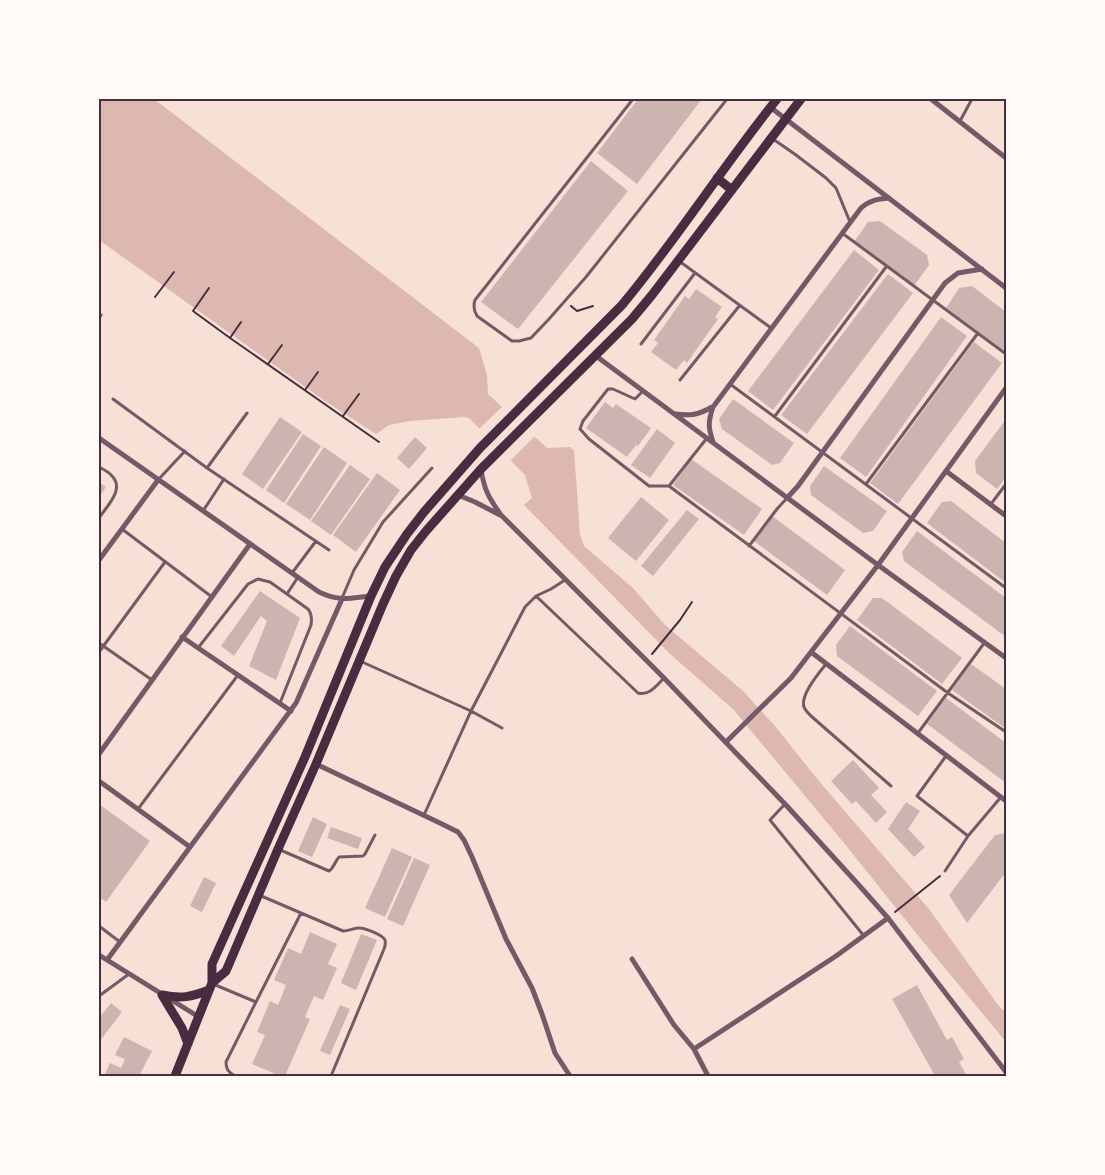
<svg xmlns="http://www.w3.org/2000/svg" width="1105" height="1175" viewBox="0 0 1105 1175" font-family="'Golos Text',sans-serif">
<rect width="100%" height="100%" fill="#f7e1d7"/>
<!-- water -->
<path fill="#dcb8b0" d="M99,99H154L479,348L487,375L488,394L547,448L570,447L574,450L580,535L584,546L633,588L665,625L743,691L775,726L818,780L929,909L998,1005L1006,1013V1042L916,933L844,843L733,709L670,654L524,505L532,498L525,475L469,418L464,417L410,421L389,425L376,434L325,401L99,240Z"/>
<!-- pier -->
<path fill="#f7e1d7" d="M504,405L536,435L509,462L477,431Z"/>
<!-- building -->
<path fill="#ccb4b1" d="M638,99H702L637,184L597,153Z
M591,161L628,191L518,329L481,302Z
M880,221L927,255L929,265L914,286L854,242L868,222Z
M854,250L879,270L773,410L748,391Z
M888,274L913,293L807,434L781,415Z
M972,286L1006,312V352L946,308L959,288Z
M696,289L722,307L715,317L718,319L687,363L684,360L676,370L651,352L658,343L654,340L685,296L689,299Z
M941,317L967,336L866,477L840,458Z
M974,342L1002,363L898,504L870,483Z
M733,399L794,443L780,463L772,465L722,429L719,419Z
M605,402L613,408L616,404L651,428L638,446L636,445L627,457L586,428Z
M280,417L302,432L263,489L242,474Z
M1006,419V477L997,489L976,473L975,461Z
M657,429L675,443L650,478L631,465Z
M303,434L321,446L284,503L266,490Z
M415,437L427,448L409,469L397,458Z
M324,447L347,463L310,520L286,504Z
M691,459L762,509L744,535L673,485Z
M350,465L370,479L331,535L311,521Z
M824,466L887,511L873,531L863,533L811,495L810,486Z
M377,473L400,490L356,552L333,535Z
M99,482L106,487L99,497Z
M641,497L669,520L636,561L608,538Z
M951,501L1006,543V583L927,523L942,502Z
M687,510L699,519L653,576L641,566Z
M772,516L845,570L827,595L754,541Z
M917,531L1006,598V637L904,561L902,552Z
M260,591L300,618L276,680L249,666L267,621L261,616L234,656L221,646Z
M873,598H882L962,658L942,684L857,620Z
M850,626L937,691L918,716L837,656L836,645Z
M971,664L1006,689V729L952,690Z
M946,698L1006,743V783L927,724Z
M853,760L879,788L871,795L887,812L876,823L856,801L852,804L831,781Z
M906,802L920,811L908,829L925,847L914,857L888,829Z
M99,804L150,841L106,902L99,897Z
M313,817L327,824L312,857L298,851Z
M331,827L362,838L358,849L327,838Z
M1006,833V872L967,923L949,895L995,835Z
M392,848L412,857L385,917L365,908Z
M414,858L430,865L403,926L387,919Z
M204,877L216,883L202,912L190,906Z
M310,932L337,944L328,964L337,968L323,1000L314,996L305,1017L310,1019L285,1076H280L252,1064L265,1035L257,1032L270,1001L278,1005L286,985L274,980L288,948L301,954Z
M361,934L377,940L356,990L341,983Z
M917,985L947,1040L952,1037L964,1059L959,1062L967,1076H935L892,999Z
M111,1003L122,1012L99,1042V1018Z
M340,1005L350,1009L330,1055L320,1051Z
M124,1037L152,1051L139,1076H104L110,1063L121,1068L125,1059L115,1055Z"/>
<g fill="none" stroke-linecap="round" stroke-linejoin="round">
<!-- path -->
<path stroke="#4a2c40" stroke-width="2" d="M209,288L193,311L230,338L379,442
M155,297L174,272
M571,306L577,311L593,306
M230,338L241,322
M268,364L282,345
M305,390L318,372
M343,416L359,394
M652,654L680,620L692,602
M895,912L940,876"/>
<!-- service -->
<path stroke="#755966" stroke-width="3" d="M633,99L475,300C473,306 474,311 477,316L512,341H519L531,338L549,319L586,277L727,99
M960,121L972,99
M773,139L796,155L826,178L836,188L850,222
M842,233L1006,354
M679,261L771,328
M99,318L101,315
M641,344L695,273
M680,380L740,305
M730,384L1006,588
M643,391L635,399L613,389H608L583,421L580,429L589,439L649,486H669L948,693L1006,732
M113,399L207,468L329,550
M775,416L886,267
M99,467C103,469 109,472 112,476C125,489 107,506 99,518
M207,468L247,413
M158,480L185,451
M866,484L978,333
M669,486L707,438
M991,504L1006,484
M203,511L224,479
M122,529L212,597
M749,546L777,509L787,498
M292,573L316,541
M287,594L298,577
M536,596L638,693C649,696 656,686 664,678
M342,598L354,570L383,522L432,468
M99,643L152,680
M198,648L248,584L258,579L270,582L308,609C312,614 312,619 311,625L280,703
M99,652L165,562
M360,661L471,711L502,728
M826,664C819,673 800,695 804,707C805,710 809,714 811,716L891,786
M918,733L985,642
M946,756L917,796L968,836
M785,804L770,820L864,936
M138,809L238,675
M424,815L471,711L525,607L536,596L551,589L565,580
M278,849L329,871C334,868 335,861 339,857L363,856L365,854L375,835
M945,871L968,836L1001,797
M259,895L343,931C349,931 354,928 359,928C365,928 383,935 385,940C386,944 385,946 384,949L331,1076
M99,926L120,942
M213,984L256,1002L226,1062C226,1069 228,1072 235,1076
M99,996L129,974
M256,1002L301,913"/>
<!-- minor -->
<path stroke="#755966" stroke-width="5" d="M931,99L1006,158
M770,107L1006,288
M596,356L878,565L1006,658
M675,414C691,416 698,415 712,407
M99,438L319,592C340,602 349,598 371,596
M713,442C708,427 708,422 713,407L861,208C870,200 878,199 889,198
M481,469C484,490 489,498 501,515L664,678L785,804L857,883L888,918L1006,1072
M946,471L1006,516
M458,495L475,502L500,515
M787,498L798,486L945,283L958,273L982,269
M99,560L158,480
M182,637L291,711
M811,652L1006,801
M726,742L791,678L878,565L1006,388
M99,754L250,544
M316,764L442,824L458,832L464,840L472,857L506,939L532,988L542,1014L555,1053L570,1076
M99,781L190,847
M99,955L199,1017
M632,959L674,1025L694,1049L708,1076
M107,960L296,703L342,599
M694,1049L836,956L888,918"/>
<!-- secondary -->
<path stroke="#4a2c40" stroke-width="9" d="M717,178L732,190
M212,983L226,971L278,849L316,764L383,604L396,576L411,550L426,531L481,469L632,319L652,295L801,99
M162,995L182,1028L188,1044
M162,995C182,999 191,997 209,990
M175,1076L212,983V964L305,757L371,596L385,567L407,534L424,512L480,448L622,305C677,239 723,166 777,99"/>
</g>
<!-- border -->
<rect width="1105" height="1175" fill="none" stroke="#fffaf5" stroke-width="200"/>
<rect x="100" y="100" width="905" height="975" fill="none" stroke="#4a2c40" stroke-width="2"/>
</svg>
